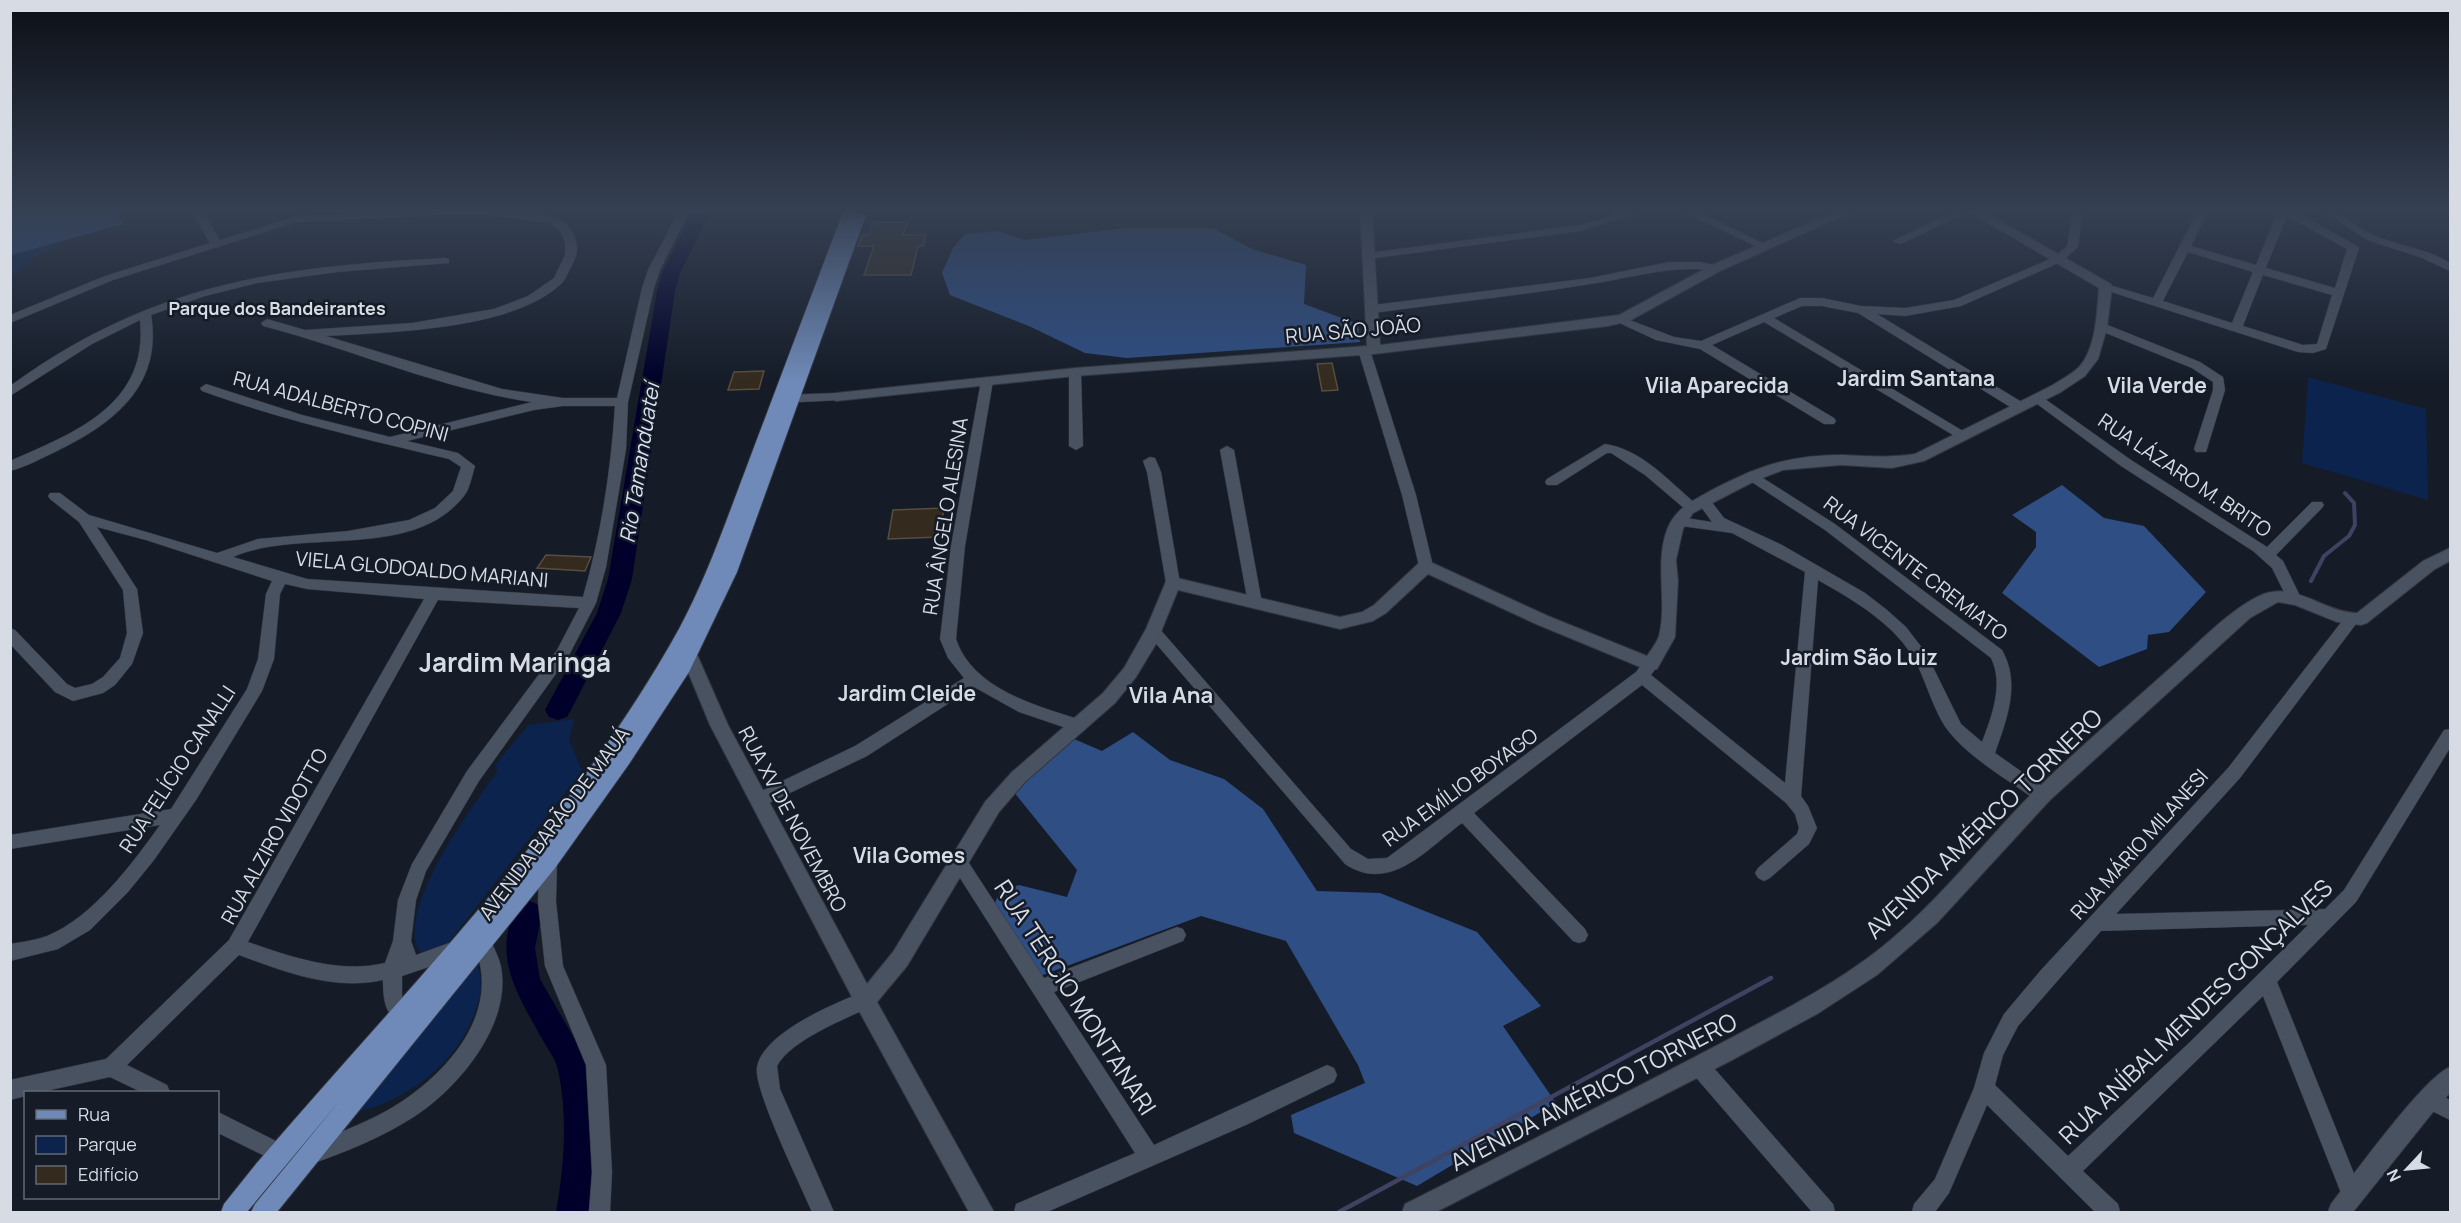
<svg xmlns="http://www.w3.org/2000/svg" width="2461" height="1223" viewBox="0 0 2461 1223" font-family="Manrope,sans-serif">
<rect width="100%" height="100%" fill="#151c28"/>
<!-- green -->
<path fill="#0b234d" d="M73,238L37,256L11,277V255Z
M2308,377L2426,409L2428,500L2302,463Z
M574,719L569,739L582,771L441,952L422,955C389,918 474,804 497,772L496,764L528,725Z
M477,963C479,970 481,978 481,986C481,996 477,1008 473,1017C458,1052 436,1075 403,1094C386,1103 371,1111 352,1111Z"/>
<!-- forest -->
<path fill="#2e4e84" d="M11,210H113L124,224L11,255Z
M1125,228H1213L1252,249L1306,265L1304,304L1358,324L1360,342L1127,358L1085,353L1031,327L950,295L942,273L953,248L965,234L998,231L1024,240Z
M2062,485L2104,518L2144,526L2206,592L2169,632L2148,635L2147,649L2099,667L2002,593L2036,547V532L2012,515Z
M1133,732L1170,760L1224,779L1263,809L1317,891L1380,893L1477,932L1541,1006L1503,1026L1556,1103L1417,1186L1294,1133L1291,1115L1365,1083L1358,1065L1286,941L1201,916L1040,976L992,910L1000,891L1019,885L1067,897L1077,870L1013,791L1074,739L1102,751Z"/>
<g fill="none" stroke-linecap="round" stroke-linejoin="round">
<!-- stream-far1 -->
<path stroke="#404262" stroke-width="4" d="M2311,581L2324,556L2349,536L2355,525L2354,503L2345,493"/>
<!-- stream -->
<path stroke="#404262" stroke-width="4.5" d="M1339,1212L1771,978"/>
<!-- river -->
<path fill="#00002a" fill-rule="evenodd" d="M694,210H711L680,273L675,291L632,579L621,613L571,710L567,717L558,720L549,717L545,710L597,613L608,579L657,291L662,273Z
M527,900L537,904L542,913L535,948L540,979L589,1064L596,1113L594,1188L590,1212H556C564,1167 568,1115 558,1070C556,1059 546,1047 541,1037C516,992 492,956 517,904Z"/>
</g>
<!-- building -->
<path fill="#342b1e" stroke="#574d3f" stroke-width="1.5" d="M873,222H908L903,235H926L923,246H918L911,275H864L874,246H858L862,235H869Z
M1332,363L1338,390L1322,391L1317,364Z
M764,371L759,389L728,390L734,372Z
M944,508L939,537L888,539L893,510Z
M546,555L591,557L585,571L537,568Z"/>
<g fill="none" stroke-linecap="round" stroke-linejoin="round">
<!-- minor casing -->
<g stroke="#32353f" stroke-width="1">
<path id="minor" d="M197,210H208L205,215L220,240L306,213L311,215C366,214 420,210 475,210C502,210 535,207 560,220C571,225 577,238 577,250C577,256 574,261 571,267C568,272 566,279 562,283C514,330 391,332 326,336L502,389L563,398H617L642,288L648,270L679,210H690L660,270L654,288L628,402L626,449L606,567L596,603L568,657L479,781L426,871L416,900L411,941L416,955L471,935L489,937C493,946 499,957 501,967C512,1025 457,1090 412,1118C380,1138 346,1152 311,1164L304,1161L301,1154L304,1147C332,1135 361,1125 388,1110C442,1079 501,1017 476,951L402,976V999L411,1014L408,1020L401,1023C384,1016 383,996 383,980C333,991 285,972 239,955L127,1065L167,1085L170,1092H141L110,1077L41,1092H26V1096L10,1100V1080L106,1059L229,940L424,599L307,589L285,584L280,594L274,659L262,691L196,800L154,860L128,892L90,930L58,949L10,961V944C22,942 36,940 47,936C93,917 132,864 160,825L10,849V835L171,809L247,689L258,659L266,594L272,581L146,540L97,527L137,589L143,633L132,664L115,685L103,693L73,701L55,692L10,644V628L15,630L67,684L75,688L92,684L103,677L120,658L127,633L123,590L79,522L50,499L48,496L50,493H60L89,515L217,553L258,539L348,531L409,520L435,508L453,491L461,467L449,459C365,439 282,420 202,391L200,388L206,384L302,415L390,437L532,402C441,389 352,349 263,326L261,323L267,319L305,330L412,323L494,309L528,296L554,278L565,255V242L560,231L550,223L491,215H435L297,222L113,280L10,323V315L105,276L210,243L194,215ZM563,406H615C611,470 601,535 583,597L307,579L233,557C301,527 412,562 464,496C470,489 472,475 475,466L458,453L407,441L534,410ZM438,600L579,608L557,650L467,771L412,864L398,900L393,941L385,963C339,974 291,957 248,942Z
M1630,210H1648L1581,231L1368,259L1362,256L1368,253L1580,225Z
M1680,210H1695L1771,247L1769,249H1761Z
M1957,210H1972L1903,243L1899,244L1893,241Z
M2073,210H2083L2078,247L2063,261L1961,306L1905,316L1877,314L2025,404L2026,407L2025,410H2015L1858,313L1822,306H1802L1774,318L1968,434L1970,437L1963,441L1764,322L1712,345L1834,418L1836,421L1834,424H1824L1700,349L1656,340L1613,320L1619,316L1674,337L1701,341L1800,298H1822L1861,306L1905,308L1954,300L2055,257L2067,246Z
M2198,210H2209L2191,246L2256,265L2278,210H2293L2357,246L2359,248L2326,349L2313,353L2298,352L2102,289L2100,287L2106,284L2153,298ZM2287,216L2347,249L2335,288L2266,268ZM2188,252L2253,272L2232,323L2163,301ZM2263,275L2332,295L2317,344L2303,345L2243,326Z
M2322,210C2341,210 2354,226 2371,234C2397,246 2427,248 2450,263V271L2422,258L2367,240Z
M445,258L449,259V263L337,272L257,283L205,296L151,315C163,386 113,424 57,451C42,458 26,467 10,471V461C74,433 149,405 140,320L92,344L10,396V386C152,283 275,267 445,258Z
M1669,262H1700L1720,266L1722,268L1716,271C1672,264 1633,278 1590,284C1518,296 1445,303 1373,313L1367,309L1373,305L1590,278Z
M2100,322L2200,362L2223,377L2225,390L2206,452H2196L2194,449L2213,390V382L2192,368L2096,329V323Z
M1364,346L1370,350L1416,495L1433,566L1426,571L1419,566L1402,495L1358,350Z
M1075,368L1081,372L1083,446L1076,450L1069,446V372Z
M987,377L993,381L965,546L956,639C973,690 1038,706 1084,721L1086,726L1084,731L1078,732L1019,712L974,687L867,756L765,805L759,807L753,805L751,800L753,795L855,746L964,678L948,658L940,639L951,546L981,381Z
M836,393L841,394L842,397L841,400L782,403L776,399L782,395Z
M2038,394L2131,460L2267,547L2312,502H2322L2324,505L2322,508L2276,555L2283,561L2301,598L2299,602H2289L2272,568L2253,551L2121,466L2033,401L2032,398Z
M1605,444C1641,449 1669,481 1696,504L1698,507L1696,510H1686L1645,475L1611,453H1607L1557,485H1547L1545,482L1547,479Z
M1227,446L1234,450L1262,603L1260,607H1250L1248,603L1220,450Z
M1150,457L1155,458L1161,472L1180,583L1173,588L1166,583L1147,472L1143,461Z
M1752,471L1835,524L2002,650C2021,684 2007,718 1995,753L2049,791L2051,796L2049,801L2043,803L2037,801C2010,781 1971,759 1950,733C1936,717 1926,682 1916,662C1895,624 1855,601 1818,580L1801,796L1808,806L1817,828L1809,844L1770,878L1764,881L1758,878L1755,873L1758,868L1797,834L1799,828L1795,814L1786,803L1642,685L1474,813L1585,929L1588,935L1585,941L1579,943L1573,941L1462,823C1427,849 1390,894 1345,864L1146,632L1149,628H1159L1351,849L1368,859L1387,858L1636,672C1642,664 1646,656 1656,660L1659,664L1651,675L1785,783L1805,572L1732,533L1674,525L1672,522L1679,517L1712,522L1696,500L1703,495L1708,497L1724,518L1782,545L1865,593L1887,610L1906,627L1926,653L1961,724L1982,742C1992,716 2004,684 1991,658L1825,530L1747,479L1745,476L1747,473Z
M2351,614L2356,616L2359,620L2356,624L2240,778L2116,914L2325,909L2344,890L2444,730L2450,729V748L2356,902L2277,982L2363,1196L2359,1203L2352,1207L2345,1203L2263,996L2083,1171L2118,1204L2120,1212H2095L1987,1105L1949,1193L1935,1212H1912L1914,1204L1935,1179L1974,1088L1984,1053L2004,1014L2041,970L2228,768L2346,616ZM2308,925L2190,1042L2068,1156L1995,1085L2003,1055L2018,1026L2101,931Z
M548,854L554,857L557,862L556,902L563,966L606,1065L612,1172L610,1212H589L592,1172L586,1065L545,966L538,902L539,862L542,857Z
M959,854L965,857L1044,978L1177,927L1183,929L1186,935L1183,941L1054,992L1154,1145L1327,1065L1334,1068L1337,1075L1334,1082L1248,1124L1047,1212H1014L1016,1204L1135,1153L953,867L950,862L953,857Z
M863,992L870,995L873,1001L870,1007C843,1020 791,1040 777,1066L780,1089L834,1212H812C801,1186 753,1089 757,1067C763,1033 833,1004 863,992Z
M1699,1057L1706,1059L1833,1204L1835,1212H1812L1692,1073L1689,1066L1692,1059Z
M2429,1089L2450,1100V1120L2422,1106L2419,1099L2422,1092Z
M218,1112L288,1147L291,1154L288,1161L281,1164L218,1133Z"/>
</g>
<!-- tertiary casing -->
<g stroke="#32353f" stroke-width="2">
<path id="tertiary" d="M1360,210H1372L1380,345L1619,315L1712,265L1839,210H1856L1720,271L1629,321L1608,326L1374,354L1075,376L836,401L829,397L836,393L1075,368L1367,346Z
M1966,210H1981L2111,284L2112,287L2107,328L2098,359L2085,376L2061,392L1924,461L1892,468L1841,465L1783,470L1757,480L1693,513L1683,529L1676,560L1678,581L1675,637L1657,669L1651,670L1645,669L1536,624L1428,574L1386,613L1373,621L1340,629L1178,590L1156,644L1136,677L1115,703L1025,782L999,812L907,966L877,1002L994,1212H969L858,1009L856,1008L853,999L710,725L681,655L683,650L689,649L695,650L728,725L867,984L893,952L985,802L1012,772L1103,693L1124,668L1146,629L1167,579L1173,577L1340,617L1362,612L1374,605L1420,562L1426,560L1548,616L1647,656C1651,650 1657,642 1659,636C1667,604 1656,568 1665,536C1672,510 1690,502 1712,490C1758,466 1789,455 1843,455C1868,456 1890,458 1915,454L2051,386C2060,380 2071,375 2079,367C2096,349 2097,312 2099,288Z
M2450,548V561L2435,569L2367,623L2361,625L2337,622L2295,605L2278,602L2250,618L2050,800L1937,923L1877,975L1817,1014L1732,1060L1436,1212H1402L1405,1204C1507,1152 1610,1102 1712,1048C1770,1017 1831,988 1882,947C1933,906 1973,856 2017,809C2064,760 2117,716 2167,671C2196,646 2223,615 2257,597C2293,578 2322,612 2357,613L2423,561Z
M2450,1067V1093L2437,1107L2353,1212H2328L2331,1204C2353,1176 2423,1078 2450,1067Z"/>
</g>
<!-- primary casing -->
<g stroke="#32353f" stroke-width="2">
<path id="primary" d="M844,210H856L854,215L860,211L866,215L737,572L689,672L629,764L555,868L277,1212H251L255,1204L342,1098L247,1212H221L224,1204L256,1164C402,993 569,827 679,629C707,577 726,521 747,466C779,381 811,296 844,210Z"/>
</g>
<!-- minor -->
<use href="#minor" fill="#495260" fill-rule="evenodd"/>
<!-- tertiary -->
<use href="#tertiary" fill="#495260" fill-rule="evenodd"/>
<!-- primary -->
<use href="#primary" fill="#6f8ab8" fill-rule="evenodd"/>
</g>
<!-- sky -->
<linearGradient id="sky" x2="0" y2="1"><stop stop-color="#0c0f16"/><stop offset="0.55" stop-color="#354053"/><stop offset="1" stop-color="#354053" stop-opacity="0"/></linearGradient>
<rect width="2461" height="382" fill="url(#sky)"/>
<g text-anchor="middle" dominant-baseline="central" stroke-width="5" stroke-linejoin="round" paint-order="stroke">
<!-- far-quarter labels -->
<g font-size="18" font-weight="bold" fill="#d7dce4" stroke="#151c28">
<text x="277" y="308">Parque dos Bandeirantes</text>
</g>
<!-- street labels -->
<g font-size="20" fill="#d7dce4" stroke="#151c28">
<text transform="translate(1353 330) rotate(-5)">RUA SÃO JOÃO</text>
<text transform="translate(341 406) rotate(15)">RUA ADALBERTO COPINI</text>
<text transform="translate(2185 475) rotate(34)">RUA LÁZARO M. BRITO</text>
<text transform="translate(945 516) rotate(-81)">RUA ÂNGELO ALESINA</text>
<text transform="translate(1916 568) rotate(37)">RUA VICENTE CREMIATO</text>
<text transform="translate(422 569) rotate(5)">VIELA GLODOALDO MARIANI</text>
<text transform="translate(177 769) rotate(-57)">RUA FELÍCIO CANALLI</text>
<text transform="translate(1460 787) rotate(-36)">RUA EMÍLIO BOYAGO</text>
<text transform="translate(793 819) rotate(62)">RUA XV DE NOVEMBRO</text>
<text transform="translate(554 823) rotate(-53)">AVENIDA BARÃO DE MAUÁ</text>
<text transform="translate(274 836) rotate(-61)">RUA ALZIRO VIDOTTO</text>
<text transform="translate(2139 844) rotate(-48)">RUA MÁRIO MILANESI</text>
</g>
<!-- neighbourhood labels -->
<g font-size="21" font-weight="bold" fill="#d7dce4" stroke="#151c28">
<text x="1916" y="378">Jardim Santana</text>
<text x="1717" y="385">Vila Aparecida</text>
<text x="2157" y="385">Vila Verde</text>
<text x="1859" y="657">Jardim São Luiz</text>
<text x="907" y="693">Jardim Cleide</text>
<text x="909" y="855">Vila Gomes</text>
</g>
<!-- water labels -->
<g font-size="21" font-style="italic" fill="#d8e2f3" stroke="#151c28">
<text transform="translate(639 463) rotate(-81)">Rio Tamanduateí</text>
</g>
<!-- quarter labels -->
<g font-size="22" font-weight="bold" fill="#d7dce4" stroke="#151c28">
<text x="1171" y="695">Vila Ana</text>
</g>
<!-- near-street labels -->
<g font-size="24" fill="#d7dce4" stroke="#151c28">
<text transform="translate(1983 823) rotate(-44)">AVENIDA AMÉRICO TORNERO</text>
<text transform="translate(1076 997) rotate(57)">RUA TÉRCIO MONTANARI</text>
<text transform="translate(2195 1011) rotate(-44)">RUA ANÍBAL MENDES GONÇALVES</text>
<text transform="translate(1593 1091) rotate(-27)">AVENIDA AMÉRICO TORNERO</text>
</g>
<!-- district labels -->
<g font-size="26" font-weight="bold" fill="#d7dce4" stroke="#151c28">
<text x="515" y="662">Jardim Maringá</text>
</g>
</g>
<!-- border -->
<rect width="2461" height="1223" fill="none" stroke="#d7dce4" stroke-width="24"/>
<!-- legend -->
<rect x="24" y="1091" width="195" height="108" fill="#151c28" stroke="#636973" stroke-width="1.5"/>
<rect x="36" y="1110" width="30" height="9" fill="#6f8ab8" stroke="#636973" stroke-width="1.5"/>
<text x="78" y="1121" font-size="18" fill="#d7dce4">Rua</text>
<rect x="36" y="1136" width="30" height="18" fill="#0b234d" stroke="#636973" stroke-width="1.5"/>
<text x="78" y="1151" font-size="18" fill="#d7dce4">Parque</text>
<rect x="36" y="1166" width="30" height="18" fill="#342b1e" stroke="#636973" stroke-width="1.5"/>
<text x="78" y="1181" font-size="18" fill="#d7dce4">Edifício</text>
<!-- north arrow -->
<g transform="translate(2407 1169) rotate(244)" stroke="#151c28" stroke-width="4.5" paint-order="stroke">
<path d="M0-4.5L10 22L0 15L-10 22Z" fill="#d7dce4"/>
<text y="-9" font-size="16" font-weight="bold" text-anchor="middle" fill="#d7dce4">N</text>
</g>
</svg>
